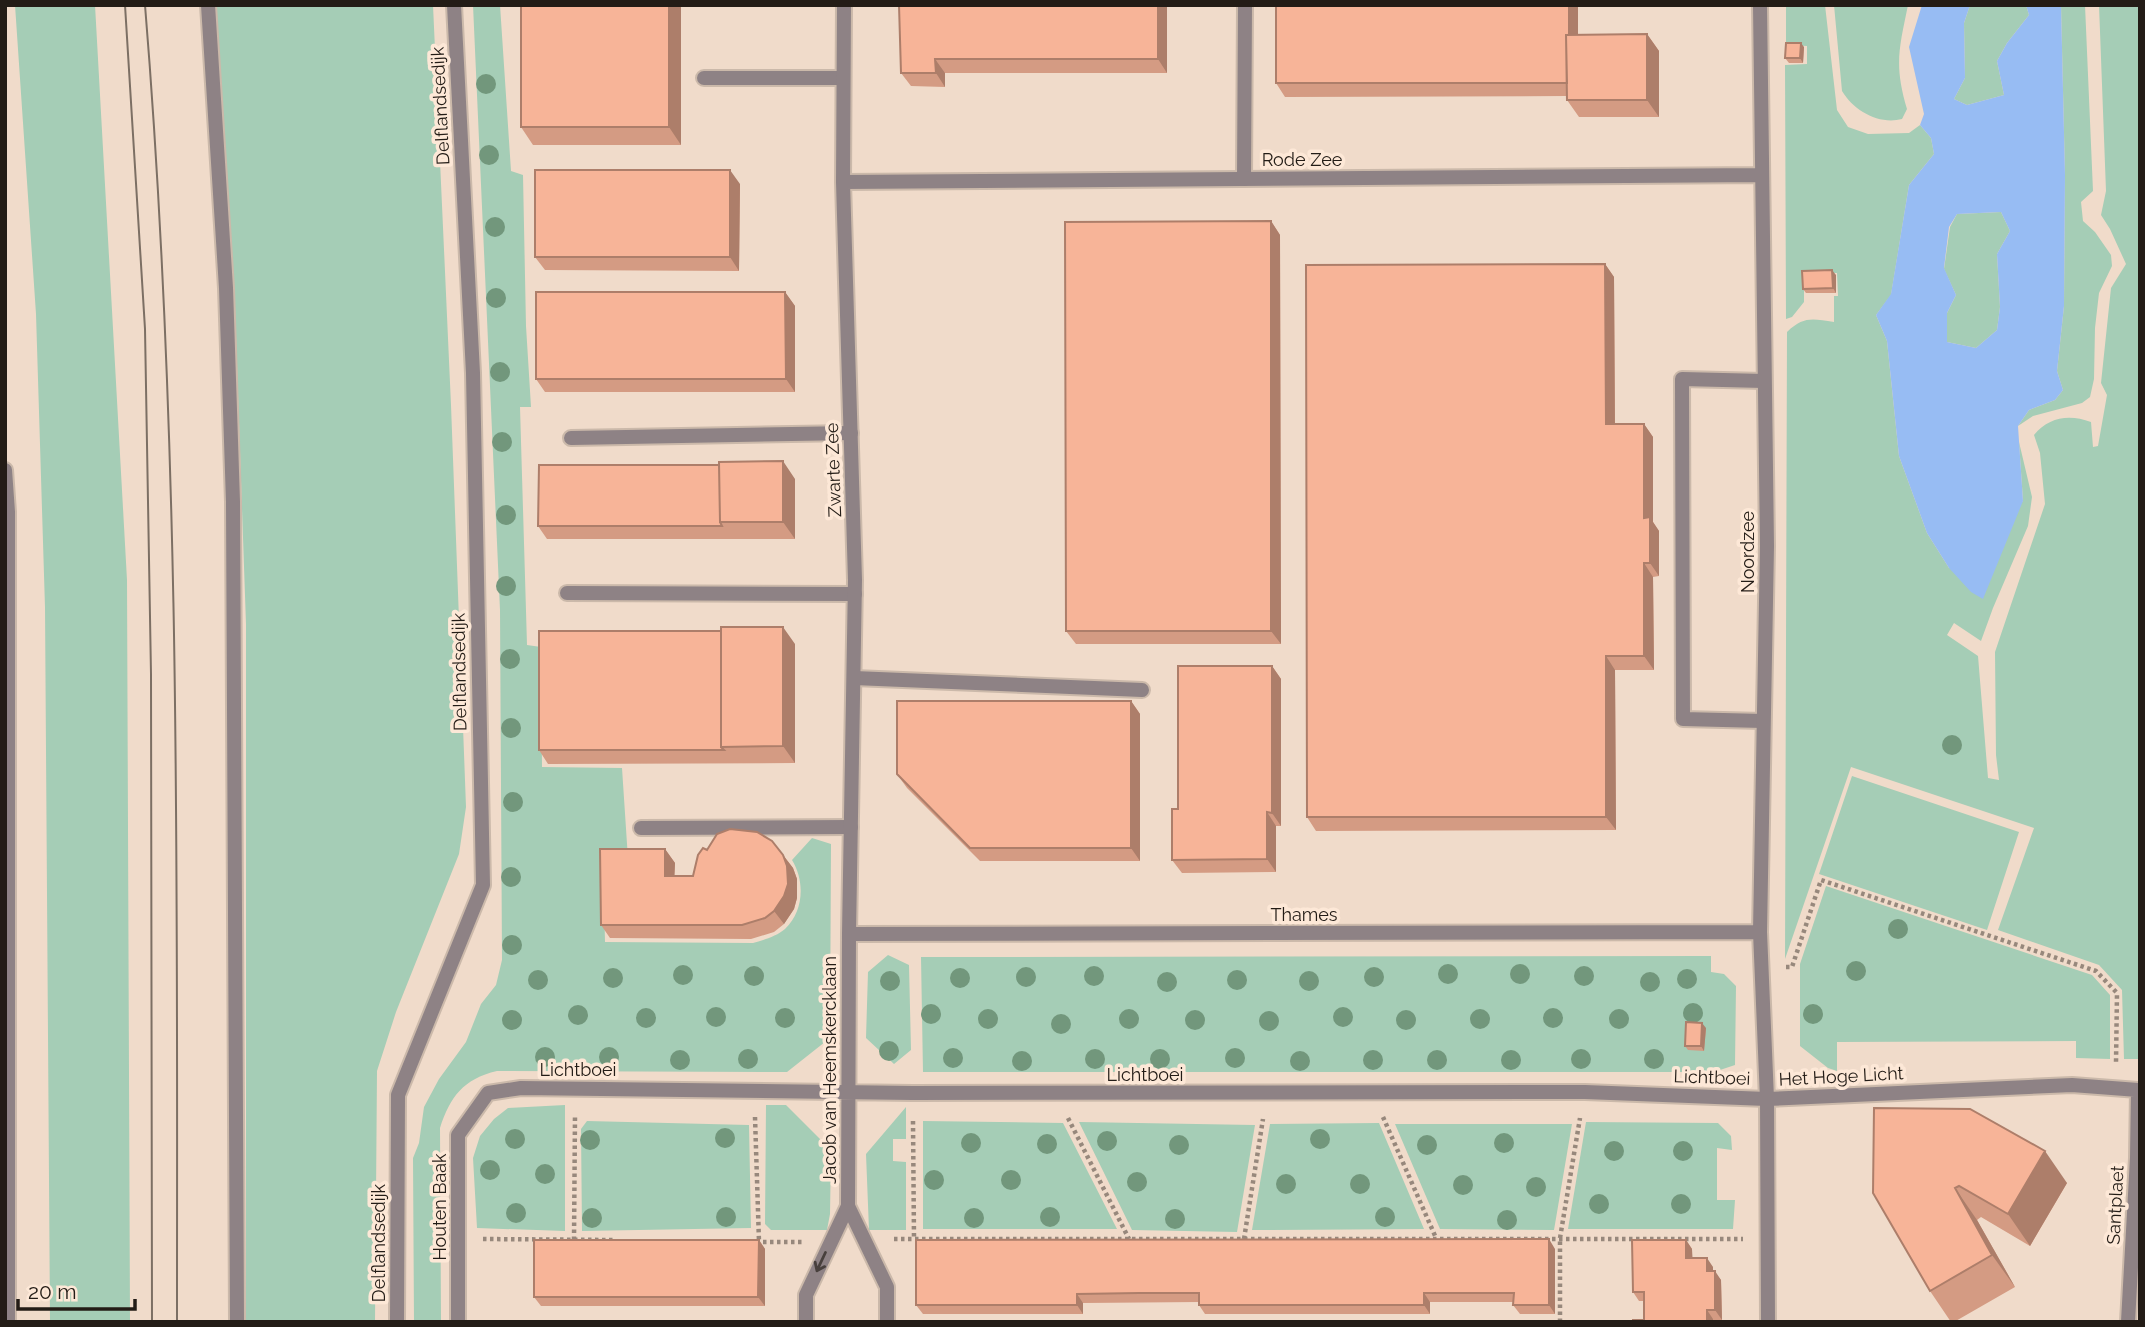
<svg xmlns="http://www.w3.org/2000/svg" width="2145" height="1327" viewBox="0 0 2145 1327" font-family="Raleway,sans-serif">
<rect width="100%" height="100%" fill="#f0dbca"/>
<!-- green -->
<path fill="#a5cdb6" d="M15,5H95L127,580L130,1322H50L45,607L36,314Z
M216,5H433L451,405L466,807L459,854L396,1012L377,1071L375,1322H246V624L235,307Z
M473,5H500L511,171L523,175L526,326L531,407H520L527,645L541,647L542,767L622,768L628,859H603L605,942L753,943C764,940 777,936 785,929C804,911 805,881 792,860L812,838L831,844L830,1038L787,1072L497,1071C463,1079 450,1097 440,1128L441,1322H414L413,1158L419,1143L424,1107L439,1079L466,1042L481,1004L496,985L502,960L500,610Z
M1786,5H1825L1837,110L1848,127L1868,134L1909,133L1920,125L1931,138L1934,154L1909,185L1891,295L1876,315L1887,341L1899,456L1927,533L1949,568L2023,501L2019,442L2032,497L2028,526L1993,608L1981,641L1954,623L1947,635L1978,656L1988,778L1999,780L1996,755L1995,652L2045,504L2040,453L2034,435C2049,417 2069,414 2091,422L2093,447L2098,446L2107,395L2101,383L2111,288L2126,264L2110,229L2101,215L2106,191L2099,5H2140V1059H2124L2122,990L2099,965L1998,930L2034,828L1851,767L1785,959L1787,332C1804,316 1812,319 1834,322V296H1838L1837,273L1804,272V302L1792,317L1786,319L1785,65L1807,64V46L1786,45Z
M1834,5H1908C1899,49 1894,65 1907,109L1902,119C1879,125 1854,111 1842,91Z
M1970,5H2026L2029,15L2007,43L1997,61L2004,95L1967,105L1954,99L1965,78L1964,23Z
M2061,5H2085L2093,191L2081,202L2083,221L2095,232L2111,255L2112,266L2099,293L2095,328L2094,379L2090,397L2082,403L2033,416L2018,426L2029,410L2055,400L2063,390L2057,371L2064,306L2065,175Z
M2001,212L2010,231L1997,254L2000,307L1997,330L1976,348L1947,342V313L1956,295L1944,269L1950,227L1957,214Z
M1852,776L2019,832L1987,930L1819,874Z
M1826,886L2092,975L2110,995V1059L2076,1058V1041L1837,1042V1071L1828,1068L1800,1046V964Z
M888,955L909,965L911,1050L894,1064L866,1038L868,972Z
M1711,956V972L1724,974L1736,986L1735,1065L1714,1072H923L921,957Z
M565,1105V1231L477,1228L473,1158L480,1136L494,1119L508,1108Z
M766,1105H786L831,1150L830,1214L827,1230H771L765,1224Z
M906,1107V1139H893V1161L906,1162V1230H869L866,1154Z
M587,1121L749,1125L751,1228L582,1231L581,1129Z
M923,1121L1063,1123L1117,1229H923Z
M1079,1122L1255,1125L1237,1232L1132,1230Z
M1586,1122L1718,1123L1731,1136L1732,1150L1717,1148V1200H1735L1733,1229H1568Z
M1379,1123L1424,1229L1252,1230L1270,1124Z
M1395,1124H1572L1554,1230L1440,1229Z"/>
<!-- water -->
<path fill="#97bcf3" fill-rule="evenodd" d="M1922,5H1970L1964,23L1965,78L1954,99L1967,105L2004,95L1997,61L2007,43L2029,15L2026,5H2061L2065,175L2064,306L2057,371L2063,390L2055,400L2029,410L2018,426L2023,501L1983,599L1971,592L1949,568L1927,533L1899,456L1887,341L1876,315L1891,294L1909,185L1934,154L1931,138L1920,125L1924,114L1909,47ZM2001,212L2010,231L1997,254L2000,307L1997,330L1976,348L1947,342V313L1956,295L1944,268L1949,227L1957,214Z"/>
<g fill="none" stroke-linecap="round" stroke-linejoin="round">
<!-- lane casing -->
<g stroke="#cbb9aa" stroke-width="18">
<path id="lane" d="M208,5L226,288L233,502L237,1322
M704,78H843
M1244,179L1245,5
M571,438L851,433
M5,470L8,512V1322
M567,593L855,594
M854,678L1142,690
M1763,721L1683,719L1682,379L1764,381
M641,828L851,827
M397,1322L398,1095L483,885L473,373L454,5"/>
</g>
<!-- street casing -->
<g stroke="#cbb9aa" stroke-width="18">
<path id="street" d="M1760,5L1767,546L1760,932L1767,1099L1768,1322
M843,182L1761,175
M849,934L1760,932
M848,1206L887,1287V1322
M458,1322V1135L488,1093L521,1088L913,1093L1585,1092L1767,1099L2072,1085L2138,1090L2137,1158L2128,1322
M806,1322V1295L848,1206L849,934L855,580L843,182L844,5"/>
</g>
<!-- path -->
<path stroke="#97887c" stroke-width="4.5" stroke-dasharray="3.5 3.5" stroke-linecap="butt" d="M1786,967H1792L1821,880L2096,971L2117,993L2116,1063
M755,1117L759,1242
M1383,1117L1436,1238
M1068,1118L1129,1239
M913,1121L914,1239
M483,1239L615,1240
M894,1239H1743
M1244,1239L1263,1119
M574,1240L575,1115
M756,1242H804
M1560,1322V1238L1580,1118"/>
<!-- lane -->
<use href="#lane" stroke="#8e8285" stroke-width="14"/>
<!-- street -->
<use href="#street" stroke="#8e8285" stroke-width="14"/>
<!-- tram -->
<path stroke="#7c6f64" stroke-width="2" d="M125,5L145,329L151,674L152,1322
M145,5C181,443 177,883 177,1322"/>
</g>
<!-- trees -->
<g fill="#72977c">
<circle cx="486" cy="84" r="10"/>
<circle cx="489" cy="155" r="10"/>
<circle cx="495" cy="227" r="10"/>
<circle cx="496" cy="298" r="10"/>
<circle cx="500" cy="372" r="10"/>
<circle cx="502" cy="442" r="10"/>
<circle cx="506" cy="515" r="10"/>
<circle cx="506" cy="586" r="10"/>
<circle cx="510" cy="659" r="10"/>
<circle cx="511" cy="728" r="10"/>
<circle cx="1952" cy="745" r="10"/>
<circle cx="513" cy="802" r="10"/>
<circle cx="511" cy="877" r="10"/>
<circle cx="1898" cy="929" r="10"/>
<circle cx="512" cy="945" r="10"/>
<circle cx="1856" cy="971" r="10"/>
<circle cx="1448" cy="974" r="10"/>
<circle cx="1520" cy="974" r="10"/>
<circle cx="683" cy="975" r="10"/>
<circle cx="754" cy="976" r="10"/>
<circle cx="1094" cy="976" r="10"/>
<circle cx="1584" cy="976" r="10"/>
<circle cx="1026" cy="977" r="10"/>
<circle cx="1374" cy="977" r="10"/>
<circle cx="613" cy="978" r="10"/>
<circle cx="960" cy="978" r="10"/>
<circle cx="1687" cy="979" r="10"/>
<circle cx="538" cy="980" r="10"/>
<circle cx="1237" cy="980" r="10"/>
<circle cx="890" cy="981" r="10"/>
<circle cx="1309" cy="981" r="10"/>
<circle cx="1167" cy="982" r="10"/>
<circle cx="1650" cy="982" r="10"/>
<circle cx="1693" cy="1013" r="10"/>
<circle cx="931" cy="1014" r="10"/>
<circle cx="1813" cy="1014" r="10"/>
<circle cx="578" cy="1015" r="10"/>
<circle cx="716" cy="1017" r="10"/>
<circle cx="1343" cy="1017" r="10"/>
<circle cx="646" cy="1018" r="10"/>
<circle cx="785" cy="1018" r="10"/>
<circle cx="1553" cy="1018" r="10"/>
<circle cx="988" cy="1019" r="10"/>
<circle cx="1129" cy="1019" r="10"/>
<circle cx="1480" cy="1019" r="10"/>
<circle cx="1619" cy="1019" r="10"/>
<circle cx="512" cy="1020" r="10"/>
<circle cx="1195" cy="1020" r="10"/>
<circle cx="1406" cy="1020" r="10"/>
<circle cx="1269" cy="1021" r="10"/>
<circle cx="1061" cy="1024" r="10"/>
<circle cx="889" cy="1051" r="10"/>
<circle cx="545" cy="1057" r="10"/>
<circle cx="609" cy="1057" r="10"/>
<circle cx="953" cy="1058" r="10"/>
<circle cx="1235" cy="1058" r="10"/>
<circle cx="748" cy="1059" r="10"/>
<circle cx="1095" cy="1059" r="10"/>
<circle cx="1160" cy="1059" r="10"/>
<circle cx="1581" cy="1059" r="10"/>
<circle cx="1654" cy="1059" r="10"/>
<circle cx="680" cy="1060" r="10"/>
<circle cx="1373" cy="1060" r="10"/>
<circle cx="1437" cy="1060" r="10"/>
<circle cx="1511" cy="1060" r="10"/>
<circle cx="1022" cy="1061" r="10"/>
<circle cx="1300" cy="1061" r="10"/>
<circle cx="725" cy="1138" r="10"/>
<circle cx="515" cy="1139" r="10"/>
<circle cx="1320" cy="1139" r="10"/>
<circle cx="590" cy="1140" r="10"/>
<circle cx="1107" cy="1141" r="10"/>
<circle cx="971" cy="1143" r="10"/>
<circle cx="1504" cy="1143" r="10"/>
<circle cx="1047" cy="1144" r="10"/>
<circle cx="1179" cy="1145" r="10"/>
<circle cx="1427" cy="1145" r="10"/>
<circle cx="1614" cy="1151" r="10"/>
<circle cx="1683" cy="1151" r="10"/>
<circle cx="490" cy="1170" r="10"/>
<circle cx="545" cy="1174" r="10"/>
<circle cx="934" cy="1180" r="10"/>
<circle cx="1011" cy="1180" r="10"/>
<circle cx="1137" cy="1182" r="10"/>
<circle cx="1286" cy="1184" r="10"/>
<circle cx="1360" cy="1184" r="10"/>
<circle cx="1463" cy="1185" r="10"/>
<circle cx="1536" cy="1187" r="10"/>
<circle cx="1599" cy="1204" r="10"/>
<circle cx="1681" cy="1204" r="10"/>
<circle cx="516" cy="1213" r="10"/>
<circle cx="726" cy="1217" r="10"/>
<circle cx="1050" cy="1217" r="10"/>
<circle cx="1385" cy="1217" r="10"/>
<circle cx="592" cy="1218" r="10"/>
<circle cx="974" cy="1218" r="10"/>
<circle cx="1175" cy="1219" r="10"/>
<circle cx="1507" cy="1220" r="10"/>
</g>
<!-- wall -->
<path fill="#d49b83" d="M681,5V145H533L521,127Z
M899,5H1167V73H945V87L911,86L901,73Z
M1578,5V35L1647,34L1659,51V117H1579L1567,100V96L1285,97L1276,83Z
M1804,47L1803,63H1789L1785,58Z
M740,184L739,271L545,270L535,257Z
M1271,221L1280,235L1281,644H1076L1066,631Z
M1605,264L1614,277L1615,424H1644L1653,437V522L1659,531V576L1653,577L1654,670H1615L1616,830L1316,831L1307,817Z
M1836,275V293H1806L1803,289Z
M785,292L795,306V392H545L536,379Z
M795,479V539H547L538,526Z
M795,644V763L548,764L539,750Z
M1272,666L1281,679V826H1276V872L1182,873L1172,860L1178,809Z
M1131,701L1140,714V861H980L907,788L897,774Z
M665,849L675,863L674,876H693L707,850L783,855L793,868L797,879V898L794,909L784,924L774,932L751,939L610,938L601,925Z
M1706,1028L1704,1051L1688,1050L1685,1046Z
M1874,1108L2067,1183L2030,1246L1981,1217L1977,1220L2015,1287L1954,1322H1951L1930,1291Z
M759,1240L765,1249V1306H541L534,1297Z
M1686,1240L1692,1249V1258L1713,1267V1271L1721,1280L1722,1320H1644V1301H1639L1633,1292Z
M1555,1249V1314H1520L1513,1305L1514,1302H1430V1314H1205L1199,1305V1302L1083,1303V1314H923L916,1305Z"/>
<!-- shaded-wall -->
<path fill="#ad7e6a" d="M669,5H681V145L669,127Z
M1158,5H1167V73L1158,59Z
M1569,5H1578V96L1569,83Z
M1647,34L1659,51V117L1647,100Z
M1801,43L1804,47L1803,63L1800,58Z
M935,59L945,73V87L936,73Z
M730,170L740,184L739,271L730,257Z
M1271,221L1280,235L1281,644L1271,631Z
M1605,264L1614,277L1615,438L1606,424Z
M1832,270L1836,275V293L1833,288Z
M785,292L795,306V392L786,379Z
M1644,424L1653,437V522L1659,531V576L1650,563L1644,518Z
M783,461L795,479V539L783,522Z
M1644,563L1653,577L1654,670L1644,656Z
M783,627L795,644V763L783,746Z
M1606,656L1615,670L1616,830L1606,817Z
M1272,666L1281,679V826L1272,813Z
M1131,701L1140,714V861L1131,848Z
M1267,812L1276,826V872L1267,859Z
M665,849L675,863L674,890L665,876Z
M783,855L793,868L797,879V898L794,909L784,924L774,911Z
M1702,1023L1706,1028L1704,1051L1701,1046Z
M2045,1151L2067,1183L2030,1246L2008,1214Z
M1955,1188L1977,1220L2015,1287L1992,1255Z
M1549,1239L1555,1249V1314L1549,1305Z
M759,1240L765,1249V1306L758,1297Z
M1686,1240L1692,1249L1693,1267L1686,1258Z
M1707,1258L1713,1267V1280L1707,1271Z
M1715,1271L1721,1280L1722,1320L1715,1310Z
M1424,1293L1430,1302V1314L1424,1305Z
M1077,1294L1083,1303V1314L1077,1305Z
M1707,1310L1713,1319V1322H1707Z"/>
<!-- building -->
<path fill="#f7b498" stroke="#ad7e6a" stroke-width="2" d="M521,5H669V127H521Z
M899,5H1158V59H935L936,73H901Z
M1276,5H1569V35H1566L1567,83H1276Z
M1647,34V100H1567L1566,35Z
M1786,43H1801L1800,58H1785Z
M535,170H730V257H535Z
M1271,221V631H1066L1065,222Z
M1605,264L1606,424H1644V518L1650,517V563H1644V656H1606V817H1307L1306,265Z
M1832,270L1833,288L1803,289L1802,271Z
M536,292H785L786,379H536Z
M783,461V522H720L719,462Z
M539,465H719L720,522L722,526H538Z
M721,627H783V746L721,747Z
M539,631H721V747L724,750H539Z
M1178,666H1272V813L1267,812V859L1172,860V809H1178Z
M897,701H1131V848H970L897,774Z
M730,829L757,832L772,841L783,855L787,866L788,884L784,896L774,911L765,918L742,925H601L600,849H665V876H693L698,855L703,848L707,850L717,834Z
M1686,1022L1702,1023L1701,1046H1685Z
M1874,1108L1970,1109L2045,1151L2008,1214L1959,1186L1955,1188L1992,1255L1930,1291L1873,1193Z
M1549,1239V1305H1513L1514,1293H1424V1305H1199V1293H1139L1077,1294V1305H916V1240Z
M534,1240H759L758,1297H534Z
M1632,1240H1686V1258H1707V1271H1715V1310H1707V1322H1633V1320H1644V1292H1633Z"/>
<!-- one-way arrows -->
<defs><path id="oneway-shaft" d="M-6 0H5M1.5-3L5.5 0L1.5 3" fill="none" stroke-width="1.6" stroke-linecap="round" stroke-linejoin="round" transform="scale(1.75)"/></defs>
<use stroke="#48403d" href="#oneway-shaft" transform="translate(821 1262) rotate(115)"/>
<g text-anchor="middle" dominant-baseline="central" stroke-width="7" stroke-linejoin="round" paint-order="stroke">
<!-- street labels -->
<g font-size="18" fill="#231c16" stroke="#fde8d7">
<text transform="translate(440 106) rotate(-93)">Delflandsedijk</text>
<text x="1302" y="159">Rode Zee</text>
<text transform="translate(833 470) rotate(-92)">Zwarte Zee</text>
<text transform="translate(1747 552) rotate(-90)">Noordzee</text>
<text transform="translate(459 672) rotate(-91)">Delflandsedijk</text>
<text x="1304" y="914">Thames</text>
<text x="578" y="1069">Lichtboei</text>
<text transform="translate(829 1070) rotate(-90)">Jacob van Heemskercklaan</text>
<text x="1145" y="1074">Lichtboei</text>
<text transform="translate(1841 1076) rotate(-3)">Het Hoge Licht</text>
<text transform="translate(1712 1077) rotate(2)">Lichtboei</text>
<text transform="translate(2115 1205) rotate(-87)">Santplaet</text>
<text transform="translate(439 1207) rotate(-90)">Houten Baak</text>
<text transform="translate(378 1243) rotate(-90)">Delflandsedijk</text>
</g>
</g>
<!-- border -->
<rect width="2145" height="1327" fill="none" stroke="#231c16" stroke-width="14"/>
<!-- scale -->
<path d="M18 1299v10h117v-10" fill="none" stroke="#231c16" stroke-width="3.5"/>
<text x="28" y="1299" font-size="21" fill="#231c16" stroke="#fde8d7" stroke-width="5" paint-order="stroke">20 m</text>
</svg>
